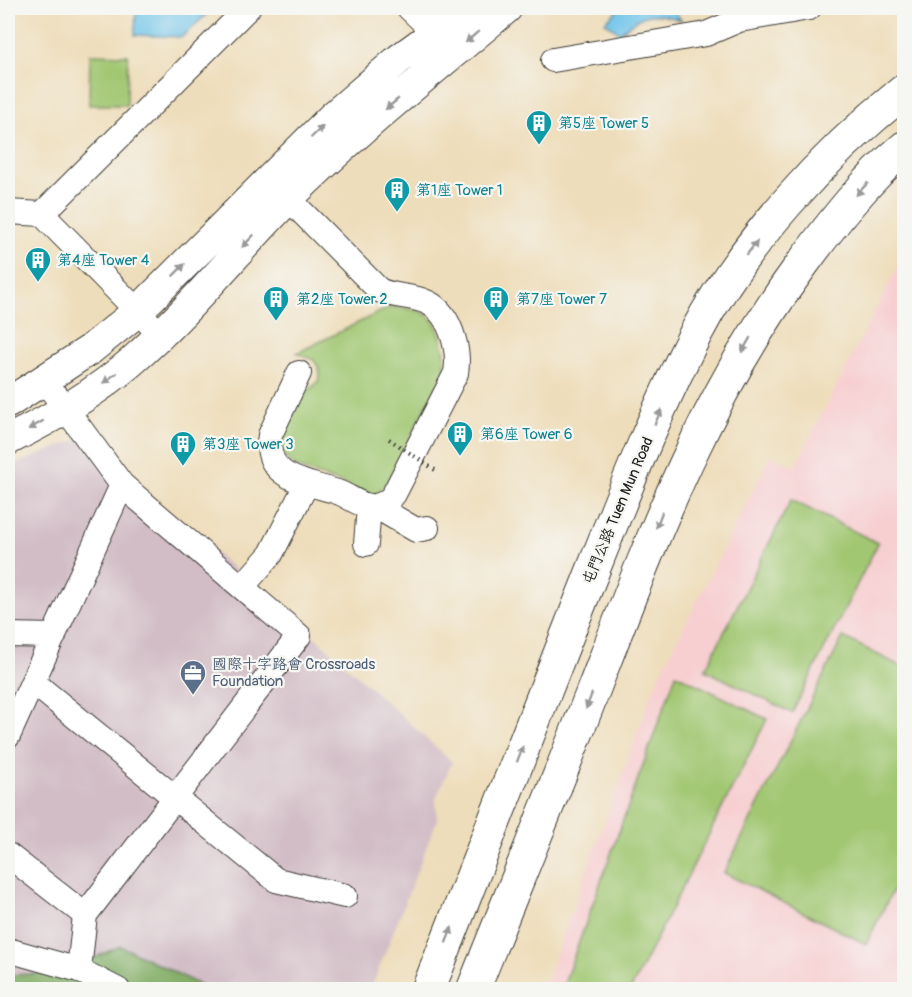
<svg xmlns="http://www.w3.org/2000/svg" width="912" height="997" viewBox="0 0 912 997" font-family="Pangolin,'LXGW WenKai TC',sans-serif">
<rect width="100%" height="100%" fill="#f6f6f2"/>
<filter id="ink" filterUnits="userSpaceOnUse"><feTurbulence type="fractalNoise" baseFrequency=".0167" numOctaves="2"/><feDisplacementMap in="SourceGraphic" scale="12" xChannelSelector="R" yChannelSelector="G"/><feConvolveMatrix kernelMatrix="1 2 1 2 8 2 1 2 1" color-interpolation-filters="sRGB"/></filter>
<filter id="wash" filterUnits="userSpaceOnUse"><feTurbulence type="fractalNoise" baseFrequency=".008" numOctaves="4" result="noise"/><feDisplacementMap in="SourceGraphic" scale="24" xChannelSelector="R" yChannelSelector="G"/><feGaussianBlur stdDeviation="1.35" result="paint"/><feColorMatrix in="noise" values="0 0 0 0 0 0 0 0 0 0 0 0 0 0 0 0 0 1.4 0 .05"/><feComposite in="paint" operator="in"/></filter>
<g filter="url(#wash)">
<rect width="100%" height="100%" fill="#eeddba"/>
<!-- built -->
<path fill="#f7cfd1" d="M904,255V989L543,990L657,680L771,455L795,467Z"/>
<!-- industrial -->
<path fill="#d2bdc6" d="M97,432L108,453L163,509L306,629L452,762L436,798L437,820L371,989H8V467Z"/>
<!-- green -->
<path fill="#a1c772" stroke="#5e7247" stroke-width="1.5" d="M90,54L128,55L127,105H89Z
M390,307C400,308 414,308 424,313C441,322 446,352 445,370L384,488L374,495L296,467L282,454C278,438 290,415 298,401C308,386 331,384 314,360L297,353Z
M791,500L878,543L792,713L705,670Z
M843,637L904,668V868L866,944L724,873Z
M676,674L767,719L631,989H562Z"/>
<!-- forest -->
<path fill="#80ac64" stroke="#4e6440" stroke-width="1.5" d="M120,946C150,959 178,975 208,989H8V975L61,973Z"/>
<!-- water -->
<path fill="#6cc3e9" stroke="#447082" stroke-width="1.5" d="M136,8H208L207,14L182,37L135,35Z
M620,8H673L681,20C651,11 643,12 620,33L605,22Z"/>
</g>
<g filter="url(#ink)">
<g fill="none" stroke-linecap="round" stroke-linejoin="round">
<!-- minor casing -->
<g stroke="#3c3934" stroke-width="26">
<path id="minor" d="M409,8L435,33
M553,60L706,34L739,20L809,8
M289,199L379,290C393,297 409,295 424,301C450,310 460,349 456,373L394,494C389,501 383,505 375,506C363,508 350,497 340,493C310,482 262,481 270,435L299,373
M8,212L42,214L161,335
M42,214L248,8
M45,381L122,485L299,636L85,915L79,970
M375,506L416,530L427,528
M366,544L369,506
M242,587L271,554L306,485
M8,635L54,636
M34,683L276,880L345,896
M8,736L122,485
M8,855L85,915
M8,950L79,970L118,990"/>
</g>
<!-- major casing -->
<g stroke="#3c3934" stroke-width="32">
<path id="major" d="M8,403L91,349L138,311L332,117L399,59L469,8
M8,440C51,419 94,394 130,363C188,313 235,253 288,199C357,130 433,71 507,8"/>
</g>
<!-- highway casing -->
<g stroke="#3c3934" stroke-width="35">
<path id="highway" d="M428,990C476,867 524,745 572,623C611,526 648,426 696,333C743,242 825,154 904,91
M473,990C513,890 554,791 593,691C652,538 704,397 803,263C833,222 865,181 904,148"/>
</g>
<!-- minor -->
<use href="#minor" stroke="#fff" stroke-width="24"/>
<!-- major -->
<use href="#major" stroke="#fff" stroke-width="30"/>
<!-- highway -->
<use href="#highway" stroke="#fff" stroke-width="33"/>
<!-- path-bridge -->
<path stroke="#3c3934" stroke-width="4" stroke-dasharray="1.5 4.5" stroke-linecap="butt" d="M389,439L435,470"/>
</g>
<!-- one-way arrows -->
<defs><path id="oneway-solid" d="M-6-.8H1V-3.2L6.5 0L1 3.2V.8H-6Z" transform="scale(1.5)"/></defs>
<g fill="#999">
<use href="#oneway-solid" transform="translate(472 37) rotate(139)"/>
<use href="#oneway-solid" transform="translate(392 104) rotate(140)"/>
<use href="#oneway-solid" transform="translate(317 132) rotate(-44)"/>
<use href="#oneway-solid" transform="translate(862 189) rotate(133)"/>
<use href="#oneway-solid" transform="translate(248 241) rotate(134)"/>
<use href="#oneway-solid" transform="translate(752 248) rotate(-52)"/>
<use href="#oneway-solid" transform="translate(179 270) rotate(-45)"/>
<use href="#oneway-solid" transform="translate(746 345) rotate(120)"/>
<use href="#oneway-solid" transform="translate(110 378) rotate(143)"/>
<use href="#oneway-solid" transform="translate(658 417) rotate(-66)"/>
<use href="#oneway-solid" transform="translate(36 425) rotate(150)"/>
<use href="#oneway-solid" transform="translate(659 520) rotate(111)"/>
<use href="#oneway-solid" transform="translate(589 701) rotate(111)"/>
<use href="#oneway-solid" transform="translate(520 754) rotate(-69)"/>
<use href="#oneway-solid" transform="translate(449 935) rotate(-69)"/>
</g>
</g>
<!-- icons -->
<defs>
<g id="building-pin" transform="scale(1.35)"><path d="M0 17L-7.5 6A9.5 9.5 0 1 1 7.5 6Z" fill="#0f9aa8" stroke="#f6f6f2"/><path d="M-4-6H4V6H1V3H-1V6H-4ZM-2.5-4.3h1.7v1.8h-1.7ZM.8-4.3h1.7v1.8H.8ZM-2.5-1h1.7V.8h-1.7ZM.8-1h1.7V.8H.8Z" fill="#fff"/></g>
<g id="office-pin" transform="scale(1.35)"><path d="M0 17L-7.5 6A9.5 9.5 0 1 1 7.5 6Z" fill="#5c6f8a" stroke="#f6f6f2"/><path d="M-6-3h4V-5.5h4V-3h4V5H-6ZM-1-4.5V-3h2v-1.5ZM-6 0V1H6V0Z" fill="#fff"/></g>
</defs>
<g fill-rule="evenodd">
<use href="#building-pin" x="539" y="123"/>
<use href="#building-pin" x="397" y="190"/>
<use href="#building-pin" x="38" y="260"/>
<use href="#building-pin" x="276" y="299"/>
<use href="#building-pin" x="496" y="299"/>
<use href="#building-pin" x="460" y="434"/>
<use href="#building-pin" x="183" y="444"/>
<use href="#office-pin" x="193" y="673"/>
</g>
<g text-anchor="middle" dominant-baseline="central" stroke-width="4.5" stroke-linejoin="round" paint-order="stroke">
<!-- culture labels -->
<g font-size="15" fill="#0d838f" stroke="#f6f6f2" text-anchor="start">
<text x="558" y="123">第5座 Tower 5</text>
<text x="416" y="190">第1座 Tower 1</text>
<text x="57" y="260">第4座 Tower 4</text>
<text x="296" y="299">第2座 Tower 2</text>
<text x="516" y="299">第7座 Tower 7</text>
<text x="480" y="434">第6座 Tower 6</text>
<text x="202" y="444">第3座 Tower 3</text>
</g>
<!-- street labels -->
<g font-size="15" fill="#1c1c1c" stroke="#f6f6f2">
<text transform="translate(618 511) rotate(-67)">屯門公路 Tuen Mun Road</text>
</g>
<!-- service labels -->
<g font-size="15" fill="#4e5e75" stroke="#f6f6f2" text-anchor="start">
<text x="212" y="664">國際十字路會 Crossroads<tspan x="212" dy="17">Foundation</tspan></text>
</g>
</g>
<!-- margin -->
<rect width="912" height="997" fill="none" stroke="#f6f6f2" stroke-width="30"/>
</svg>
